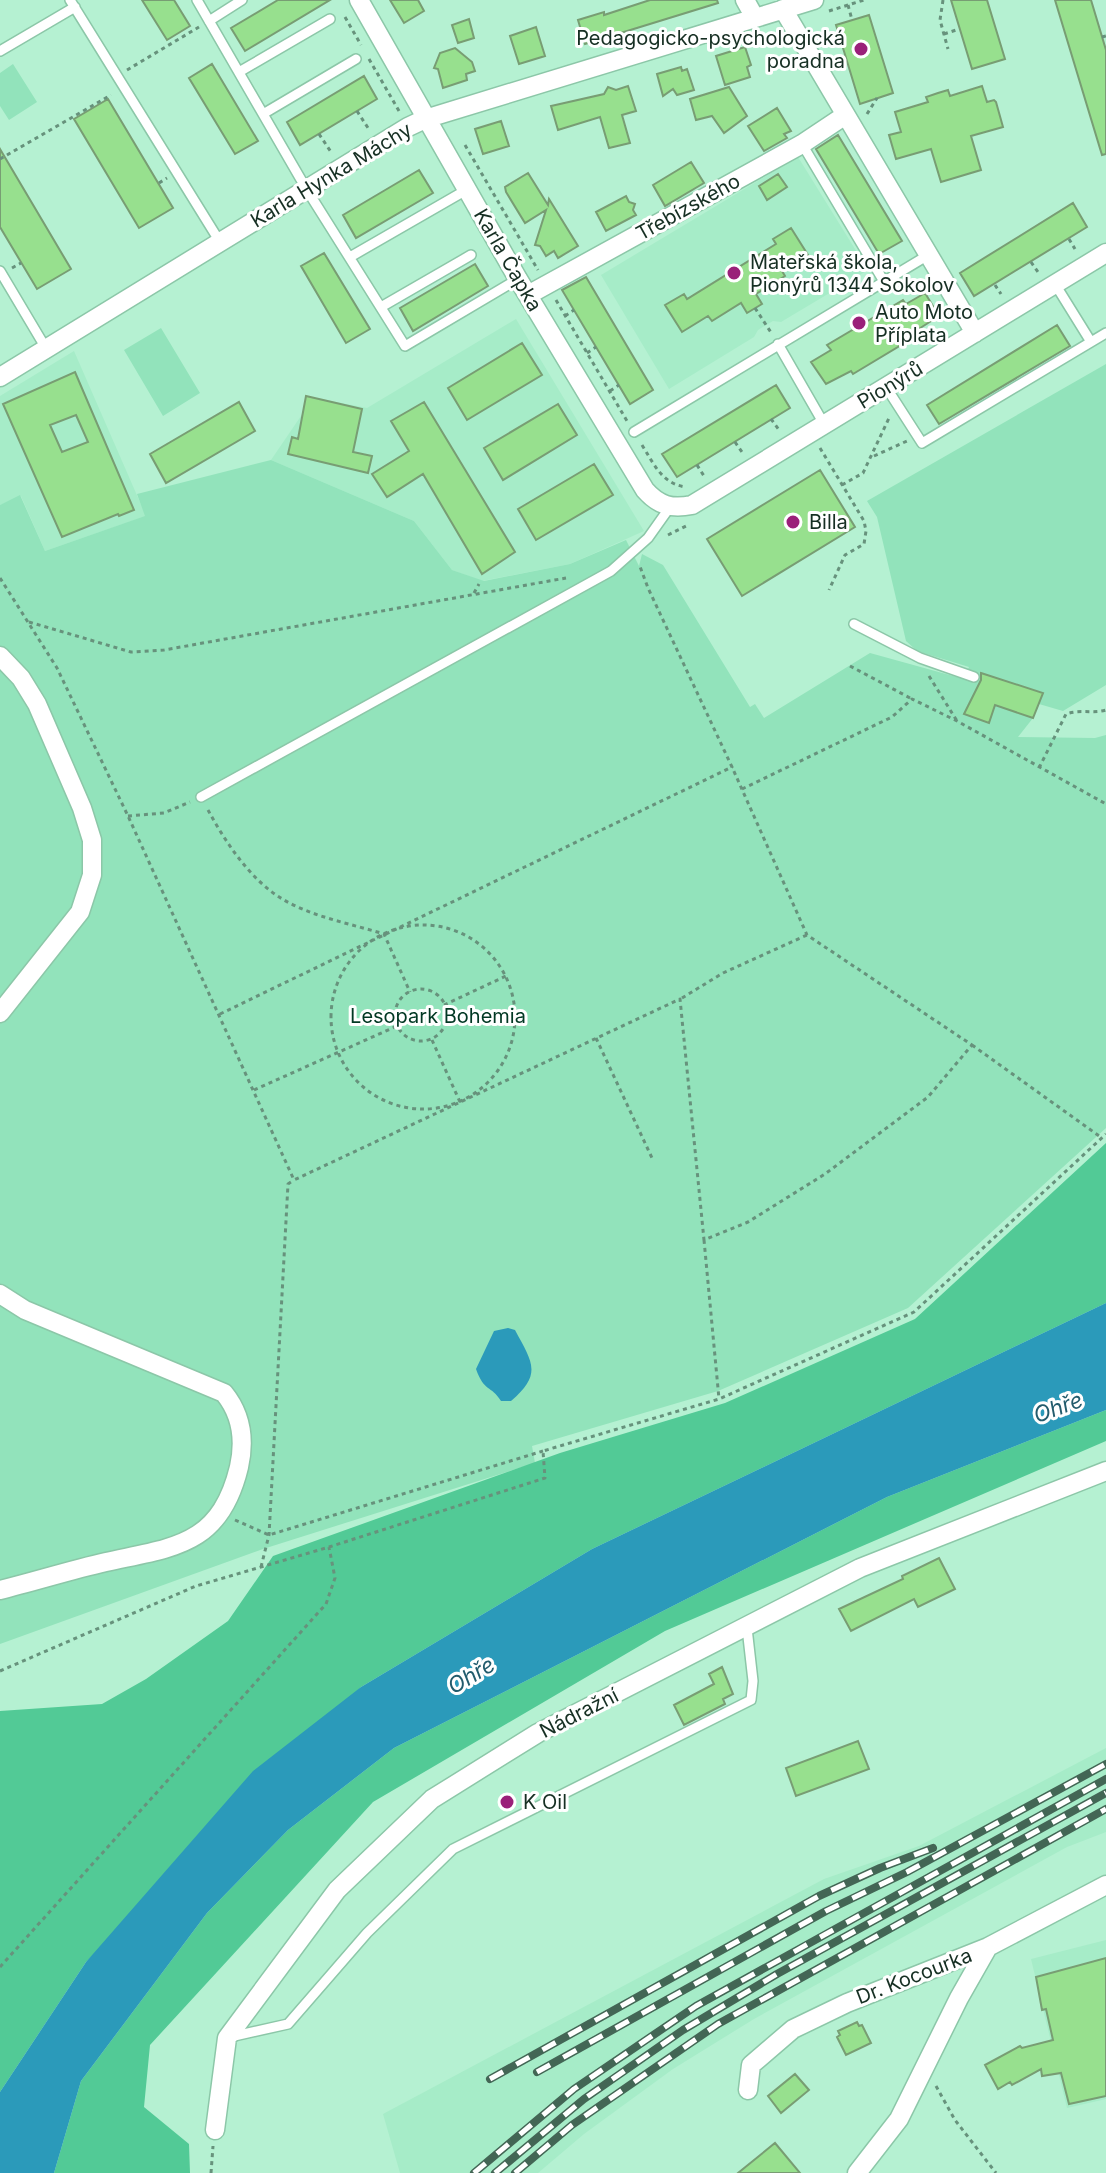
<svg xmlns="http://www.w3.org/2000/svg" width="1106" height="2173" viewBox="0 0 1106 2173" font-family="Inter,sans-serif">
<rect width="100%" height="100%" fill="#b5f1d2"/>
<!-- built -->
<path fill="#a6ecc8" d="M798,157L868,270L781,322L773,321L766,325L758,330L754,337L669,389L601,275Z
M516,319L644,531L570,564L482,581L452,570L414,521L271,460L303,413L306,396L367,408Z
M74,351L146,516L45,551L21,496L0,505V396Z
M1106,1748V1832L1067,1847L754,2019L673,2069L584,2134L538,2173H400L383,2114L824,1879L919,1846Z
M1106,1940V2099L1067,2108L1031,1959Z"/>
<!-- green -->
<path fill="#92e3bb" d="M13,64L37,102L9,120L0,106V73Z
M161,328L200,393L163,416L124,350Z
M1106,364V685L1063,711L1039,704L1033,718L1018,737L1095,738L1106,735V1128L908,1308L718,1391L532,1446L535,1463L263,1549L0,1644V505L20,495L45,551L145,516L137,494L271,460L414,521L452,570L484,581L570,564L626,540L639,566L642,554L663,565L750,707L755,704L764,718L870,653L964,679L969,667L917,651L906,641L877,517L867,501Z"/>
<!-- forest -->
<path fill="#52ca96" d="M1106,1143V1303L592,1549L361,1687L86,1962L0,2092V1711L102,1704L146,1679L228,1621L273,1556L560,1453L725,1403L915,1319Z
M1106,1410V1441L665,1631L373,1802L150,2045L144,2107L189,2144L190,2173H54L81,2081L207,1913L288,1830L394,1748L887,1497Z"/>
<!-- water -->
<path fill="#2b9aba" d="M1106,1303V1410L887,1497L394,1748L288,1830L207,1913L81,2081L54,2173H0V2092L86,1962L253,1771L361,1687L592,1549Z
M508,1328L515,1330C532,1362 543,1374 511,1401H501C491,1385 484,1392 476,1369L494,1331Z"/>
<!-- building -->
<path fill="#97e08e" stroke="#789d73" stroke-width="2" fill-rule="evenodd" d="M142,0H174L190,26L167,40Z
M278,0H330L245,51L231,28Z
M390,0H418L424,11L404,23Z
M650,0H717L718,3L585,44L578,20L604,12V15Z
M951,0H987L1005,59L972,69Z
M1055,0H1091L1106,50V154L1102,155Z
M869,15L893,93L860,104L836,25Z
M469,19L474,38L458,43L452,25Z
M536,27L545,56L519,64L510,36Z
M745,47L751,65L747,67L750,77L725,85L716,56Z
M455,48L472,62L475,71L466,74L467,80L443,88L438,69L434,68L440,53Z
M212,64L258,141L235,154L189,78Z
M681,67L682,71L687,69L694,90L677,95L673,89L663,96L657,74Z
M364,76L377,99L300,145L287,122Z
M628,86L636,111L622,115L630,143L609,148L600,117L558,130L551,106L604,94L608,87L616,90Z
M982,86L987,102L994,100L996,102L1003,127L971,136L981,170L941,182L931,149L896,159L889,135L901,132L895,112L928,102L926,97L938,93L948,90L950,96Z
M729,87L747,116L724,133L712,116L696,120L690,99Z
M108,99L173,208L139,228L74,119Z
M777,108L791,131L784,134L787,138L764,151L748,126Z
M501,121L509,146L483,154L475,129Z
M838,135L902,241L879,254L816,149Z
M0,149L71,269L37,289L0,227Z
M691,162L704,183L665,206L653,185Z
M419,170L433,193L356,238L343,215Z
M528,173L548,205L549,199L578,246L558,258L554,251L546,256L540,246L535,245L546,210L525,223L506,192L505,187Z
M778,174L787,187L767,200L759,186Z
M626,196L629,202L635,204L633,210L636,215L606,231L596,212Z
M1073,203L1087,227L974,296L960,273Z
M791,228L808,255L782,271L785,276L756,294L762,304L747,313L741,303L712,321L708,316L682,332L665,305L684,294L687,299L776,244L773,239Z
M324,253L370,329L346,343L301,266Z
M475,264L488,286L413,331L400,308Z
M586,277L653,390L630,404L562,290Z
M925,293L939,316L914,332L916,336L853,374L851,371L826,384L811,362L831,350L827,345L903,300L906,304Z
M1057,325L1070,346L939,424L927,405Z
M522,343L542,375L467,420L448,388Z
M75,372L134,510L119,516L118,514L62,537L3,404ZM76,415L88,442L62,452L50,425Z
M776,385L790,408L677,477L662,454Z
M306,396L362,409L353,452L372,456L368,473L288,454L292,437L298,439Z
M239,402L255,431L166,483L150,454Z
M424,402L515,552L482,574L423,474L387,497L372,474L409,451L391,421Z
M558,404L577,435L503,480L484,448Z
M594,464L613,495L536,540L518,509Z
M820,470L855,527L742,596L707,539Z
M981,673L1043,693L1033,718L995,705L989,723L964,714L981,680Z
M939,1558L955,1589L918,1607L914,1599L851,1631L839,1609L903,1579L902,1576Z
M722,1667L733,1694L723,1699L725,1704L684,1725L674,1705L714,1684L709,1674Z
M858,1741L869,1769L796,1796L786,1768Z
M1106,1958V2096L1069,2104L1061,2073L1042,2076L1041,2069L1012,2085L1010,2082L998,2089L985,2065L1020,2046L1022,2048L1053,2040L1046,2009L1042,2010L1036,1977Z
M857,2022L859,2026L862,2025L871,2043L846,2055L837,2037L840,2035L838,2031Z
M795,2074L809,2090L781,2113L768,2096Z
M775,2143L800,2173H738Z"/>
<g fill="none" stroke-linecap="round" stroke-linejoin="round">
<!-- service casing -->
<g stroke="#8cc7a8" stroke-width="12">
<path id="service" d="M70,0L220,242
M197,0L307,190L405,346L518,279
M209,21L242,0
M0,51L75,7
M239,72L330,19
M263,114L356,59
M802,144L883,280
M350,257L468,189
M0,271L47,350
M1055,284L1091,342
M381,307L471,255
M778,344L824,424
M886,387L922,443L1106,333
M634,432L930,254
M854,624L920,658L974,677
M201,797L611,571L648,538L670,507
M230,2037L288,2024L367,1933L453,1849L751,1700L753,1681L747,1628"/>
</g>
<!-- minor casing -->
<g stroke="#8cc7a8" stroke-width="21">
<path id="minor" d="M359,0L518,279L645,490C659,506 672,509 692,505L1106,253
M745,0L755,18
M783,9L975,333
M528,295L802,144L844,116
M0,377L408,127L425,119L814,0
M0,656L21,678L37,704L82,808L92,840V875L80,912L0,1013
M0,1294L25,1310L224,1393C242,1415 245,1440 239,1467C220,1546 174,1547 106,1562C71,1570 36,1581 0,1590
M748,2090L751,2065L793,2029L847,2003L988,1947L1106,1885
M215,2130L227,2038L337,1890L432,1799L538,1733L860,1568L1106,1471
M857,2173L899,2119L959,1998L988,1947"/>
</g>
<!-- path -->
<path stroke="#67927c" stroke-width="3" stroke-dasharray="4 4" stroke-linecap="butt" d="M943,0L940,20L948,49
M848,5L852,20
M829,11L864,0
M345,17L361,45
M944,34L959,29
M1102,37L1106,36
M369,59L399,111
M127,70L199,27
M357,111L370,131
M867,114L877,98
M319,134L331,152
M465,145L538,270
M0,159L111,95
M159,183L167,178
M1069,239L1075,249
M1031,262L1038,272
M12,268L21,263
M995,285L1001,294
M556,300L627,421
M755,308L772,334
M565,316L574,310
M587,353L596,347
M610,391L619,385
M771,419L779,430
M735,442L742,452
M642,445C654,464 662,484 686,487
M820,448L864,521L866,531L864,544L845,555L829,590
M874,456L907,441
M697,465L704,476
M842,485L863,473L890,416
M668,535L686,526
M0,578L57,668L128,816L294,1180L680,999L704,1240L748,1222L825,1174L928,1097L972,1045L807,935L732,767
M474,593L479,584
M29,622L131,652L164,650L566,578
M850,666L912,699
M929,676L957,721
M1039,768L1066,714C1080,709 1093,714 1106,710
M742,789L892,717L912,699L957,721L1106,804
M208,810C226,843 251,881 284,900C313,917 352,924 384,934L410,992
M128,816L164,813L190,802
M331 1017a92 92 0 1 1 184 0a92 92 0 1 1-184 0Z
M395 1015a26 26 0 1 1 52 0a26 26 0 1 1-52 0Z
M682,998L723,973L807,935
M444,1005L506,976
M220,1014L732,767L648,588L639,564
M596,1038L652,1158
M432,1040L460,1102
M972,1045L1102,1138
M254,1090L397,1026
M704,1240L719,1399
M235,1520L269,1535L543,1451
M261,1567L269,1535L288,1184L294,1180
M0,1671L196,1586L329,1547L545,1478L543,1451L719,1399L914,1312L1106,1134
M0,1967L326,1604L335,1578L329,1547
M936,2086L955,2120L996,2173
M211,2173L213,2146"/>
<!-- service -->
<use href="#service" stroke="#fff" stroke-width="9"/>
<!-- minor -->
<use href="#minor" stroke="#fff" stroke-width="18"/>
<!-- rail casing -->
<g stroke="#436655" stroke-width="8">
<path id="rail" d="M537,2072L826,1911L907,1872L1106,1764
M490,2079L819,1896L880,1868L933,1848
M474,2173L574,2089L696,2006L1106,1779
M495,2173L584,2099L683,2030L777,1974L1106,1793
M515,2173L572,2125L718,2024L1106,1809"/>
</g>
<!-- rail -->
<use href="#rail" stroke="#fff" stroke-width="5" stroke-dasharray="15" stroke-linecap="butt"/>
</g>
<!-- markers -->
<g fill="#9a2079" stroke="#fff" stroke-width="3">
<circle cx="861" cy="49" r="8"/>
<circle cx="734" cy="273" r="8"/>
<circle cx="859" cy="323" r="8"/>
<circle cx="793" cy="522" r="8"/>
<circle cx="507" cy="1802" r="8"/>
</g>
<g text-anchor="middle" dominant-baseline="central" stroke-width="6" stroke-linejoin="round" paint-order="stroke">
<!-- poi labels -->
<g font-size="20" fill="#162f23" stroke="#fff" text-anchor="start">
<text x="845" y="38" text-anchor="end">Pedagogicko-psychologická<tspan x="845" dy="23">poradna</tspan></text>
<text x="750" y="262">Mateřská škola,<tspan x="750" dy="23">Pionýrů 1344 Sokolov</tspan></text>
<text x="875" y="312">Auto Moto<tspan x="875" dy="23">Příplata</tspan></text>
<text x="809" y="522">Billa</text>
<text x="523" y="1802">K Oil</text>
</g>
<!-- street labels -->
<g font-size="20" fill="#162f23" stroke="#fff">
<text transform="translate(331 175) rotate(-31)">Karla Hynka Máchy</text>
<text transform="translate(688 207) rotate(-29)">Třebízského</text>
<text transform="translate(508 260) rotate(60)">Karla Čapka</text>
<text transform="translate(890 385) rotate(-31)">Pionýrů</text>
<text transform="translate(579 1713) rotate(-27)">Nádražní</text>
<text transform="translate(914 1976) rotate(-21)">Dr. Kocourka</text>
</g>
<!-- park labels -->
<g font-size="20" fill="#013823" stroke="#fff">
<text x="438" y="1016">Lesopark Bohemia</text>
</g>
<!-- water labels -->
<g font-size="22" font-style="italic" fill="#235c6d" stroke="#fff">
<text transform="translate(1058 1407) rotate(-20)">Ohře</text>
<text transform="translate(471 1675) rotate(-31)">Ohře</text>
</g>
</g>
</svg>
